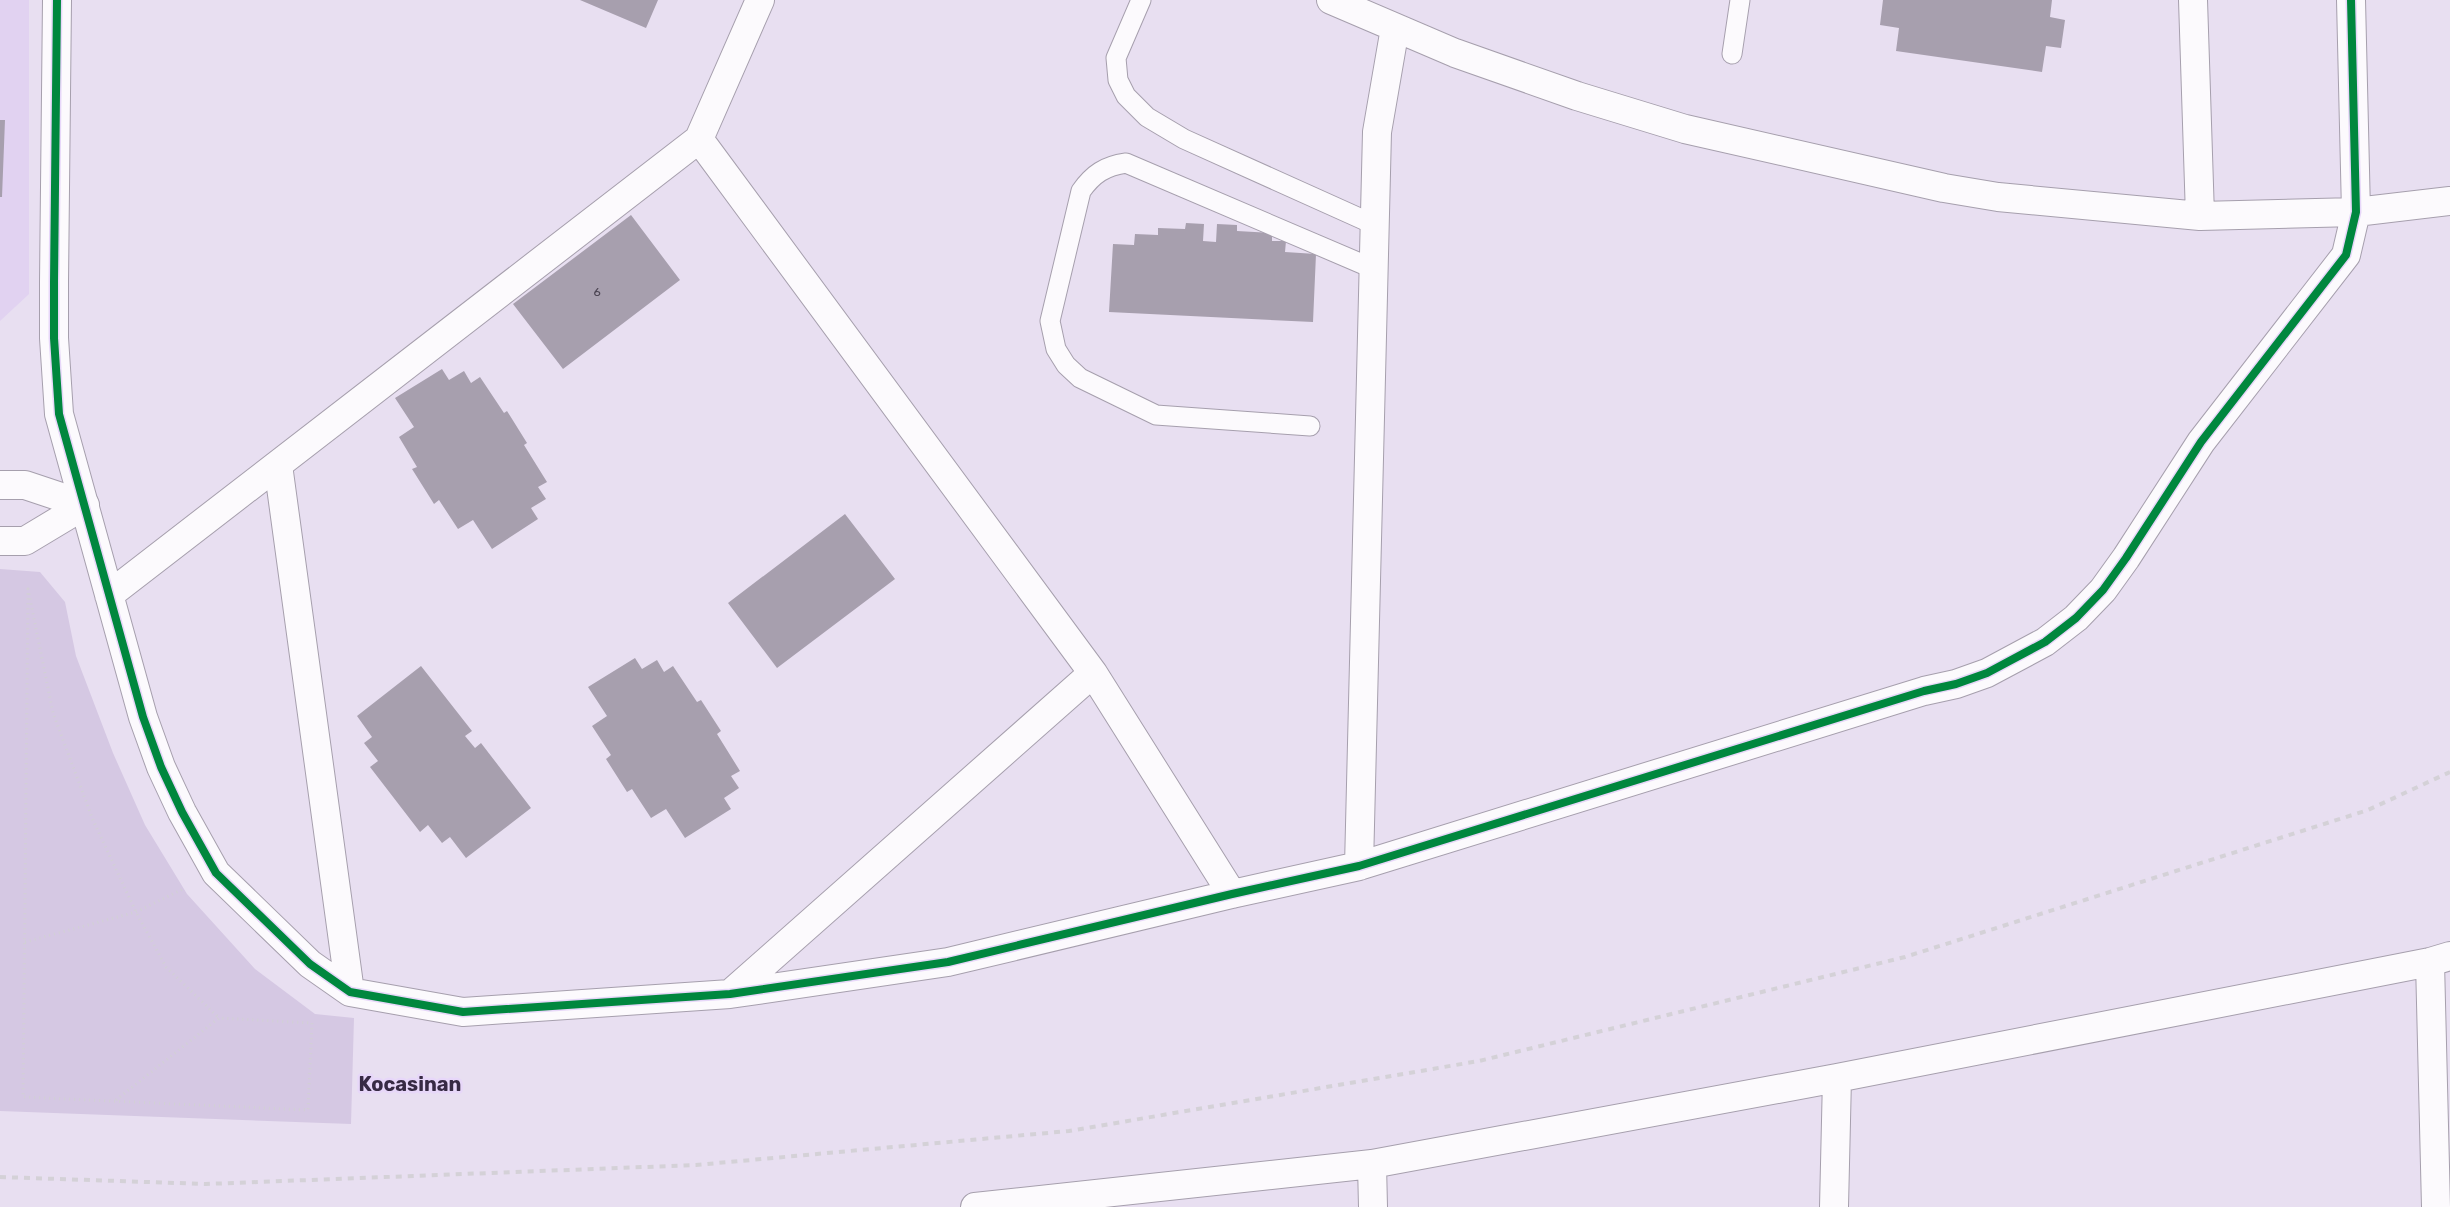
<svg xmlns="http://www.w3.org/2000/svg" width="2450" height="1207" viewBox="0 0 2450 1207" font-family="Rubik,sans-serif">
<rect width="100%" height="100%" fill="#e8dff1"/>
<!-- built -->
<path fill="#e1d2f1" d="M0,0H29V294L0,321Z"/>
<!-- green -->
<path fill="#d5c8e3" d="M0,569L40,572L65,602L76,656L113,753L145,825L187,894L255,969L315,1014L354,1018L351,1124L0,1111Z"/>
<!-- building -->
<path fill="#a79fae" d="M580,0H658L646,28Z
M1883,0H2052L2050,17L2065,20L2061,48L2046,46L2042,72L1896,51L1899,28L1880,25Z
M0,120H5L2,197H0Z
M631,215L680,280L563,369L513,304Z
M1186,223L1204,224L1203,241L1216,242L1217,224L1237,225V231L1272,233V241H1286L1285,252L1316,254L1313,322L1109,312L1113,244L1134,245L1135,234L1158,235V228L1185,229Z
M442,369L449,380L464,371L471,383L480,377L504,413L507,411L527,443L524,445L547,482L538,487L546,499L531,508L538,519L492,549L473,520L458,529L439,500L434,504L412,469L417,467L399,437L414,427L395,398Z
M845,514L895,579L777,668L728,603Z
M635,658L642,669L657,660L664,672L673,666L697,702L701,700L721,731L717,734L740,771L731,776L739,788L724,798L731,809L685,838L666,809L651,818L632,789L627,792L606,759L611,755L592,726L607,716L588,687Z
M421,666L472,731L465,736L475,748L481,743L531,808L466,858L450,837L442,843L428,825L420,832L370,767L378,761L364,743L372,737L357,716Z"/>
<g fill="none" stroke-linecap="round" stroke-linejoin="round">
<!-- service casing -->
<g stroke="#a69fad" stroke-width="21">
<path id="service" d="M1141,0L1116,58L1118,80L1126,96L1147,117L1184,139L1375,225
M1732,54L1740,0
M1310,426L1156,415L1080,378L1066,365L1056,349L1050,321L1081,191C1093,174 1105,166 1126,163L1374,269"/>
</g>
<!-- minor casing -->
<g stroke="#a69fad" stroke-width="30">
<path id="minor" d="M57,0L54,282V338L59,414L143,717L161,767L182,812L216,873L310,964L350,992L463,1012L730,994L948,962L1232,894L1359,866L1924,691L1956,684L1987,673L2045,642L2076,618L2103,590L2126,558L2201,442L2346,255L2356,212L2351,0
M1331,0L1455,53L1577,96L1685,129L1944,188L1998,197L2200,216L2356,212L2450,201
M2193,0L2200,216
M699,139L1093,673L1232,894
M278,465L350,992
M109,595L699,139L760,0
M1359,866L1377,132L1395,28
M2430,962L2436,1207
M730,994L1093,673
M1372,1164L1373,1207
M975,1207L1372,1164L1837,1078L2430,962L2450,956
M1834,1207L1837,1078"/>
</g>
<!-- trunk casing -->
<g stroke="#a69fad" stroke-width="30">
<path id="trunk" d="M0,485H25L85,505L25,541H0"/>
</g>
<!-- path -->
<path stroke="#d2d0d5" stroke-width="3" stroke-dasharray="1 4" stroke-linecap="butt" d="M25,942L136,912L185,888
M116,1100L219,1018L312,1023L308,1110L23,1097L28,589L53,713L93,820L136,912L166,967L219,1018"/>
<!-- service -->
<use href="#service" stroke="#fcfafd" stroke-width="19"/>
<!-- minor -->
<use href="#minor" stroke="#fcfafd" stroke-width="28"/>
<!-- trunk -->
<use href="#trunk" stroke="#fcfafd" stroke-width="28"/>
<!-- rail -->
<path stroke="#d4d1d7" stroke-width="4" stroke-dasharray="6 6" stroke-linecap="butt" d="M0,1177L206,1184L696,1165L1069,1131L1479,1061L1905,957L2368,810L2450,772"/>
<!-- cycleway casing -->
<g stroke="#e7d7f9" stroke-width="11">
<path id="cycleway" d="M57,0L54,282V338L59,414L143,717L161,767L182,812L216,873L310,964L350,992L463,1012L730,994L948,962L1232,894L1359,866L1924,691L1956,684L1987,673L2045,642L2076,618L2103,590L2126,558L2201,442L2346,255L2356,212L2351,0"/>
</g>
<!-- cycleway -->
<use href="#cycleway" stroke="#00873e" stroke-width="8"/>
</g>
<g text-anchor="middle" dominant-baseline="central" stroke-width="5" stroke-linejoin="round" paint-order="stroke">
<!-- number labels -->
<g font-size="12" fill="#4e4755">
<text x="597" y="292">6</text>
</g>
<!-- district labels -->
<g font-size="20" font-weight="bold" fill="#372a44" stroke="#e7d7f9">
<text x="410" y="1084">Kocasinan</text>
</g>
</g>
</svg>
